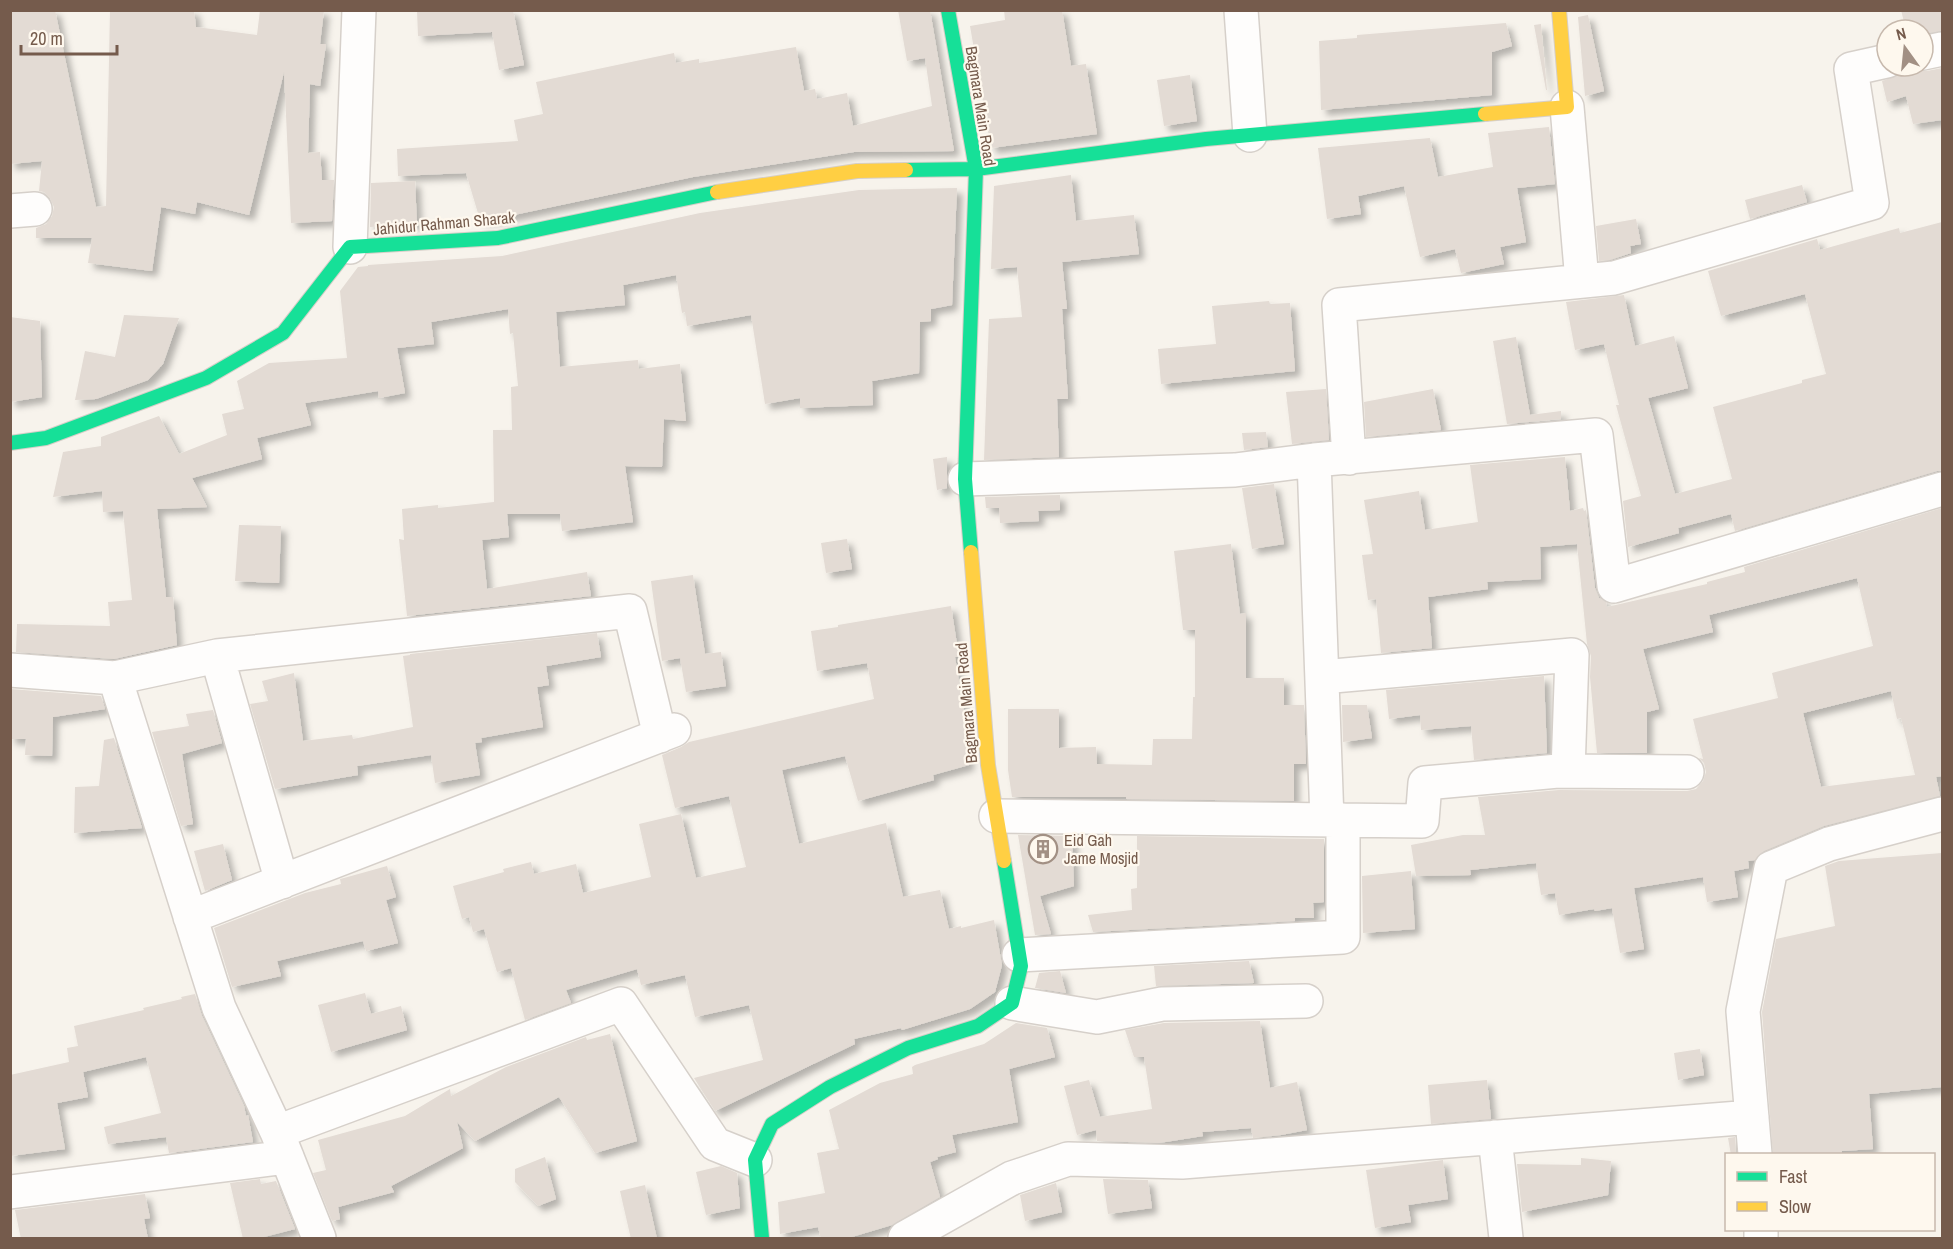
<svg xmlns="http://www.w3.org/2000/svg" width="1953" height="1249" viewBox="0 0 1953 1249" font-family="'Archivo Narrow',sans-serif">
<defs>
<filter id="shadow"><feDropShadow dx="5.5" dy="5.5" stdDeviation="3" flood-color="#0004"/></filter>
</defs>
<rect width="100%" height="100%" fill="#f7f3ec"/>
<!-- building -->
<path fill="#e3dbd4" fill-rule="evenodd" filter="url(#shadow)" d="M10,10H55L96,207L106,206L110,10H194L196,27L257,35L260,10H324L320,44H326L320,86L310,84L308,153L320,152L322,180H334L332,221L291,223L284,72L249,215L197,202L195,214L161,207L152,271L88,263L92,238H36V228L46,224L52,216L54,207L50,198L44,192L39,191L42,161L10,164Z
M417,10H513L524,65L499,70L492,32L418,36Z
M898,10H930L954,151L854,152L693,177L495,219L480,220L466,173L398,176L397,149L518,141L514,120L543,114L536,82L674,53L676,63L699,59V63L796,47L804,91L815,89L817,99L847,93L853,126L932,106L925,58L907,61Z
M1004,10H1062L1071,66L1086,64L1097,134L991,148L970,26L1005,20Z
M1901,10H1942V31L1923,34V30H1906Z
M1588,15L1604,91L1585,96L1578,17Z
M1506,23L1512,46L1492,52V95L1321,110L1319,41L1357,38V35Z
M1541,24L1547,90H1546L1534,25Z
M1905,66H1910L1918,71H1927L1942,68V120L1913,124L1906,96L1887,102L1882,81L1899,75Z
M1190,75L1197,121L1164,126L1157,80Z
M1549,127L1555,184L1517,188L1526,242L1500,247L1504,264L1461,273L1455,249L1420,257L1404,186L1358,196L1361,214L1327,219L1318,148L1430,138L1438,177L1493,167L1488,133Z
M1071,175L1076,221L1134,215L1139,254L1062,262L1067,309H1062L1068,399H1057L1059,457L984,460L989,319L1022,317L1017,267L991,269L994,186Z
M415,181L417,224L370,227L371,183Z
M1802,185L1807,202L1750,219L1745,200Z
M957,188L952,305L931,309V321L920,322L919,373L872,381L873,405L800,408V398L765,404L751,315L687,326L685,312L682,313L676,275L623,285L625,305L556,312L560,367L638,360L639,369L680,364L686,421L664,419L662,467L625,466L633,522L562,531L560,514H507L509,537L482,540L487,589L587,572L591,596L407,616L399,539L404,540L402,509L438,505V508L494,502L493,430H512L511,387L518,386L513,333L510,334L508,309L431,322L434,344L397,348L405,393L379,398L378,391L305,403L311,425L257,438L262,459L192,478L207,507L157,509L166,597H173L177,645L114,659L16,652L17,624L110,626L108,602L132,600L123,511L103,512L102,491L53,497L63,452L101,446V437L159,416L179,454L227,435L222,414L244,409L237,381L269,363L347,358L340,291L358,267L368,266V265L502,256L700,213L859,190Z
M1636,219L1641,244L1630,246L1631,253L1610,260L1599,261L1596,226Z
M1942,222V471H1937L1735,531L1731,514L1678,528L1679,533L1628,547L1623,501L1641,496L1616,405H1619L1604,344L1575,350L1566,302L1624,295L1635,346L1674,336L1688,388L1648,398L1675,494L1732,479L1713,407L1802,383V380L1826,374L1805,294L1721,316L1708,271L1817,239L1820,250L1899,228L1900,233Z
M1269,301L1270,304L1290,303L1295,371L1161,384L1158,349L1216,344L1212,306Z
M124,315L179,318L163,364L148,380L96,399L75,400L85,351L115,357Z
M10,317L40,321L42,397L10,402Z
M1516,337L1530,415L1561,411V419L1507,424L1493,341Z
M1326,389L1329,440L1292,444L1286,392Z
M1433,389L1441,430L1366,437L1364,402Z
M1266,432L1268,447L1244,450L1242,433Z
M947,457V488L937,490L933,459Z
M1565,457L1570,511L1583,508L1584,511L1586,510L1595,588L1599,598L1606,602L1607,607L1707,584V582L1745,572L1744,567L1942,508V776L1936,777L1940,796L1824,826L1764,851L1755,860L1748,861L1749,868L1734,871L1738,897L1707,902L1703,877L1634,888L1644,949L1620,953L1612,908L1595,911L1594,909L1559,915L1555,893L1541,895L1536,863L1470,870L1471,875L1416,876L1411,845L1463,835H1485L1478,797L1559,790L1687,791L1696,789L1703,781L1706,772L1704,763L1699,758L1703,759L1693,719L1778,698L1772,673L1873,646L1857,578L1709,615L1713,632L1643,649L1659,709L1647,712V753H1597L1590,677L1591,656L1587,644L1577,544L1540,547L1541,579L1487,582L1488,589L1428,597L1432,648L1381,653L1376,599L1368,600L1362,555L1373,554L1364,500L1419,491L1425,530L1478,522L1470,465ZM1891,691L1897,719L1901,718L1915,775L1821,787L1803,713Z
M1274,484L1284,544L1252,549L1242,488Z
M1060,495V510L1038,511L1039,521L1000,523L999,508H986L985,497Z
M239,525L281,526L279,583L235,581Z
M847,539L852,569L826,573L821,543Z
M1231,544L1240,614L1246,613V678H1284V705H1304L1306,764H1294V801L1126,799V797H1012L1008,770V709H1059V748L1096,747L1097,764L1152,765L1153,739H1192L1193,697H1195V630H1183L1174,551Z
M693,575L705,654L721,652L726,686L686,692L680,658L662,661L651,581Z
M951,606L959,657H955L965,718L969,765L933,775L934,780L858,801L845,756L782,770L799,844L886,823L903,897L940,890L949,929L961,926V928L994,920L1002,965L995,992L970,1009L902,1030L901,1028L854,1039L855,1044L715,1111L694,1078L763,1060L749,1005L695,1017L685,975L641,985L637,969L566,990L571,1003L525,1020L511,968L497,972L484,929L473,932L469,917L462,919L453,886L504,872L503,869L531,862L534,874L576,864L583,893L651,877L639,824L681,814L696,878L746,867L729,796L675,808L662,755L681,747L689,742L874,699L867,663L817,671L811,631L838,627V625Z
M597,633L601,657L546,666L549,685L537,687L543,727L481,738L482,742L475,743L480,775L435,783L431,755L357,766L358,775L275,789L250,704L268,701L262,681L294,673L303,741L352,735L353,739L413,727L403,656L410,655V654Z
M1544,676L1547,753L1474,760L1471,726L1421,730L1420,715L1389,719L1386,690Z
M10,689L101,696L105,709L53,717L52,756L25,755L26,739H10Z
M1342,705H1367L1372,738L1343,742Z
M213,710L222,743L182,754L193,824L181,826L152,732L189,726L186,714Z
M114,738L142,828L74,833L75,787L99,786L104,740Z
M1018,835L1072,836L1074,886L1040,896L1051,934L1035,935Z
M1137,836L1324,839V902L1313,903L1314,918H1295V921L1093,932L1088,915L1132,910L1131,889L1137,888Z
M223,844L232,880L205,891L194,851Z
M1942,853V1087L1869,1094L1873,1149L1842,1151L1841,1155H1773L1762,1012L1776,939L1835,926L1825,866L1839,861Z
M387,866L396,897L386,900L398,943L366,951L363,941L277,961L281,976L232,987L214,928L305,893L341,884L340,879L344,878Z
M1411,871L1415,929L1363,933L1362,876Z
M1249,961L1254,983L1156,986L1154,966Z
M1060,971L1066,993L1035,988L1039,973Z
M365,993L371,1014L401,1006L407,1030L331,1052L318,1005Z
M195,994L202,1016L244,1106L246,1116L248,1115L253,1142L169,1153L166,1137L108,1144L104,1127L161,1113L146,1057L83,1072L88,1097L57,1103L65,1149L10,1156V1075L69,1062L67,1048L78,1046L74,1026L144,1010L143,1008L182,999L181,997Z
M1260,1021L1270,1088L1297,1082L1307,1130L1281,1135L1253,1138L1251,1128L1202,1132L1203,1136L1159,1143L1097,1141L1096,1130L1077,1135L1064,1086L1089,1080L1100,1117L1152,1109L1144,1057H1134L1125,1030L1164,1023Z
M1016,1023L1047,1028L1055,1057L1009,1069L1018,1122L952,1135L956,1152L937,1157L938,1159L930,1162L940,1197L892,1225L845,1239H821L818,1227L780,1234L778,1202L825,1193L817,1153L839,1149L829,1110L880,1083L913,1074L912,1067L915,1065L984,1044Z
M610,1034L637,1141L595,1153L559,1097L475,1141L457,1122L463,1148L391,1186L394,1192L338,1207L340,1219L332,1221L313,1173L326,1170L318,1140L405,1116L450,1089L451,1096L506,1067L586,1037L587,1040Z
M1700,1049L1704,1075L1678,1080L1674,1053Z
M1487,1080L1491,1119L1431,1124L1428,1085Z
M1735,1137L1736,1155H1731L1728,1138Z
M545,1157L556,1199L538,1206L515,1182V1169Z
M1581,1158L1611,1161L1608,1195L1522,1212L1517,1164L1581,1165Z
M1443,1160L1448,1199L1408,1205L1411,1222L1375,1228L1366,1170Z
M721,1166L737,1173L740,1208L706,1215L696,1172Z
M260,1179L261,1184L276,1181L295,1229L256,1239H243L230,1183Z
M1103,1179L1148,1180L1152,1208L1108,1214Z
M1056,1183L1062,1212L1025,1221L1020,1195Z
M645,1185L657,1239H631L620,1191Z
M145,1194L150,1218L144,1219L148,1239H21L15,1210Z"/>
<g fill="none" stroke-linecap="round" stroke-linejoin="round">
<!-- street casing -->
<g stroke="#d6d0ca" stroke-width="36">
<path id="street" d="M1241,10L1250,135
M1923,53L1942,49
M1567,107L1582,281
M10,211L35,209
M350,247L359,10
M1349,458L1339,305L1614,278L1872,203L1851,69L1887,61
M1314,460L1327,820
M965,479L1235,470L1314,460L1596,435L1614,586L1942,489
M217,656L282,882
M10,670L115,678L219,1008L277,1132L319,1238
M1322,677L1572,655L1568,771
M115,678L217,656L630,611L660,736
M996,816L1422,821L1425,783L1558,771L1687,772
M190,917L674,730
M1019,955L1343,937V820
M1012,1003L1097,1017L1162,1004L1306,1001
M277,1132L621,1004L715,1144L755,1160
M1495,1137L1506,1238
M1755,1154L1743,1011L1771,868L1829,844L1942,814
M10,1192L287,1157
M1761,1230V1238
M905,1238L1012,1178L1068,1159L1182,1162L1752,1117"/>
</g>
<!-- fast casing -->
<g stroke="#d6cfc8" stroke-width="16">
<path id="fast" d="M948,10L976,169L965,479L971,552
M906,170L976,169L1206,139L1485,114
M10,443L46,438L206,378L283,333L350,247L498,238L717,192
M762,1238L755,1160L772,1124L830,1087L908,1048L978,1026L1012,1003L1021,966L1004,861"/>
</g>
<!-- slow casing -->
<g stroke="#d6cfc8" stroke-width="16">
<path id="slow" d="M1485,114L1567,107L1559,10
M717,192L857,171L906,170
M971,552L988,765L1004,861"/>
</g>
<!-- street -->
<use href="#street" stroke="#fefdfc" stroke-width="33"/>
<!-- fast -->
<use href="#fast" stroke="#16e098" stroke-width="14"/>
<!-- slow -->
<use href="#slow" stroke="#ffcf43" stroke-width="14"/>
</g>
<!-- icons -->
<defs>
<g id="building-ring" transform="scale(1.5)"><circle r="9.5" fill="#fef8ee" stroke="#a29084" stroke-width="1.5"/><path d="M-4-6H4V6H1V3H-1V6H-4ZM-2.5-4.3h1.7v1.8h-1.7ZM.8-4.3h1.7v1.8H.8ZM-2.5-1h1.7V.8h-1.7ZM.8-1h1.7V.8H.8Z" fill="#a29084"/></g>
</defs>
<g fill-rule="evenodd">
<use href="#building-ring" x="1043" y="849"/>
</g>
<g text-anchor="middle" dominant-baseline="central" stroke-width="4.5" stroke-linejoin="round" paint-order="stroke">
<!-- street labels -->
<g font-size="16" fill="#755b4c" stroke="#fef8ee">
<text transform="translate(981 106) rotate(81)">Bagmara Main Road</text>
<text transform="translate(444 223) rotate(-5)">Jahidur Rahman Sharak</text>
<text transform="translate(966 703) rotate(-95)">Bagmara Main Road</text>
</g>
<!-- poi labels -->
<g font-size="16" fill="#755b4c" stroke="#fef8ee" text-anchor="start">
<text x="1064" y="840">Eid Gah<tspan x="1064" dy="18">Jame Mosjid</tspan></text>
</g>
</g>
<!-- border -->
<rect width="1953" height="1249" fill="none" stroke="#755b4c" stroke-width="24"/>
<!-- legend -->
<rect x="1725" y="1153" width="210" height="78" fill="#fef8ee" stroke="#c7b9ad" stroke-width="1.5"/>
<rect x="1737" y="1172" width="30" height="9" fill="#16e098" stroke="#c7b9ad" stroke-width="1.5"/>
<text x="1779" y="1183" font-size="18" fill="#755b4c">Fast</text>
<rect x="1737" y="1202" width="30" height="9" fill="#ffcf43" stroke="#c7b9ad" stroke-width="1.5"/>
<text x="1779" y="1213" font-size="18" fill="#755b4c">Slow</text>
<!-- north arrow -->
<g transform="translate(1905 48) rotate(345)"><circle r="28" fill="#fef8ee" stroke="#c7b9ad" stroke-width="1.5"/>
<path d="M0-4.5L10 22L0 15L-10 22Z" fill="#a29084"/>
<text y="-9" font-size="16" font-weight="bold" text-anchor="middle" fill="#755b4c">N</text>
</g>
<!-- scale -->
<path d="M21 45v9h96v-9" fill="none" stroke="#755b4c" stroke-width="3"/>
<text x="30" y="45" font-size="18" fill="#755b4c" stroke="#fef8ee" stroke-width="4.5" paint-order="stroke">20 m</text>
</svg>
